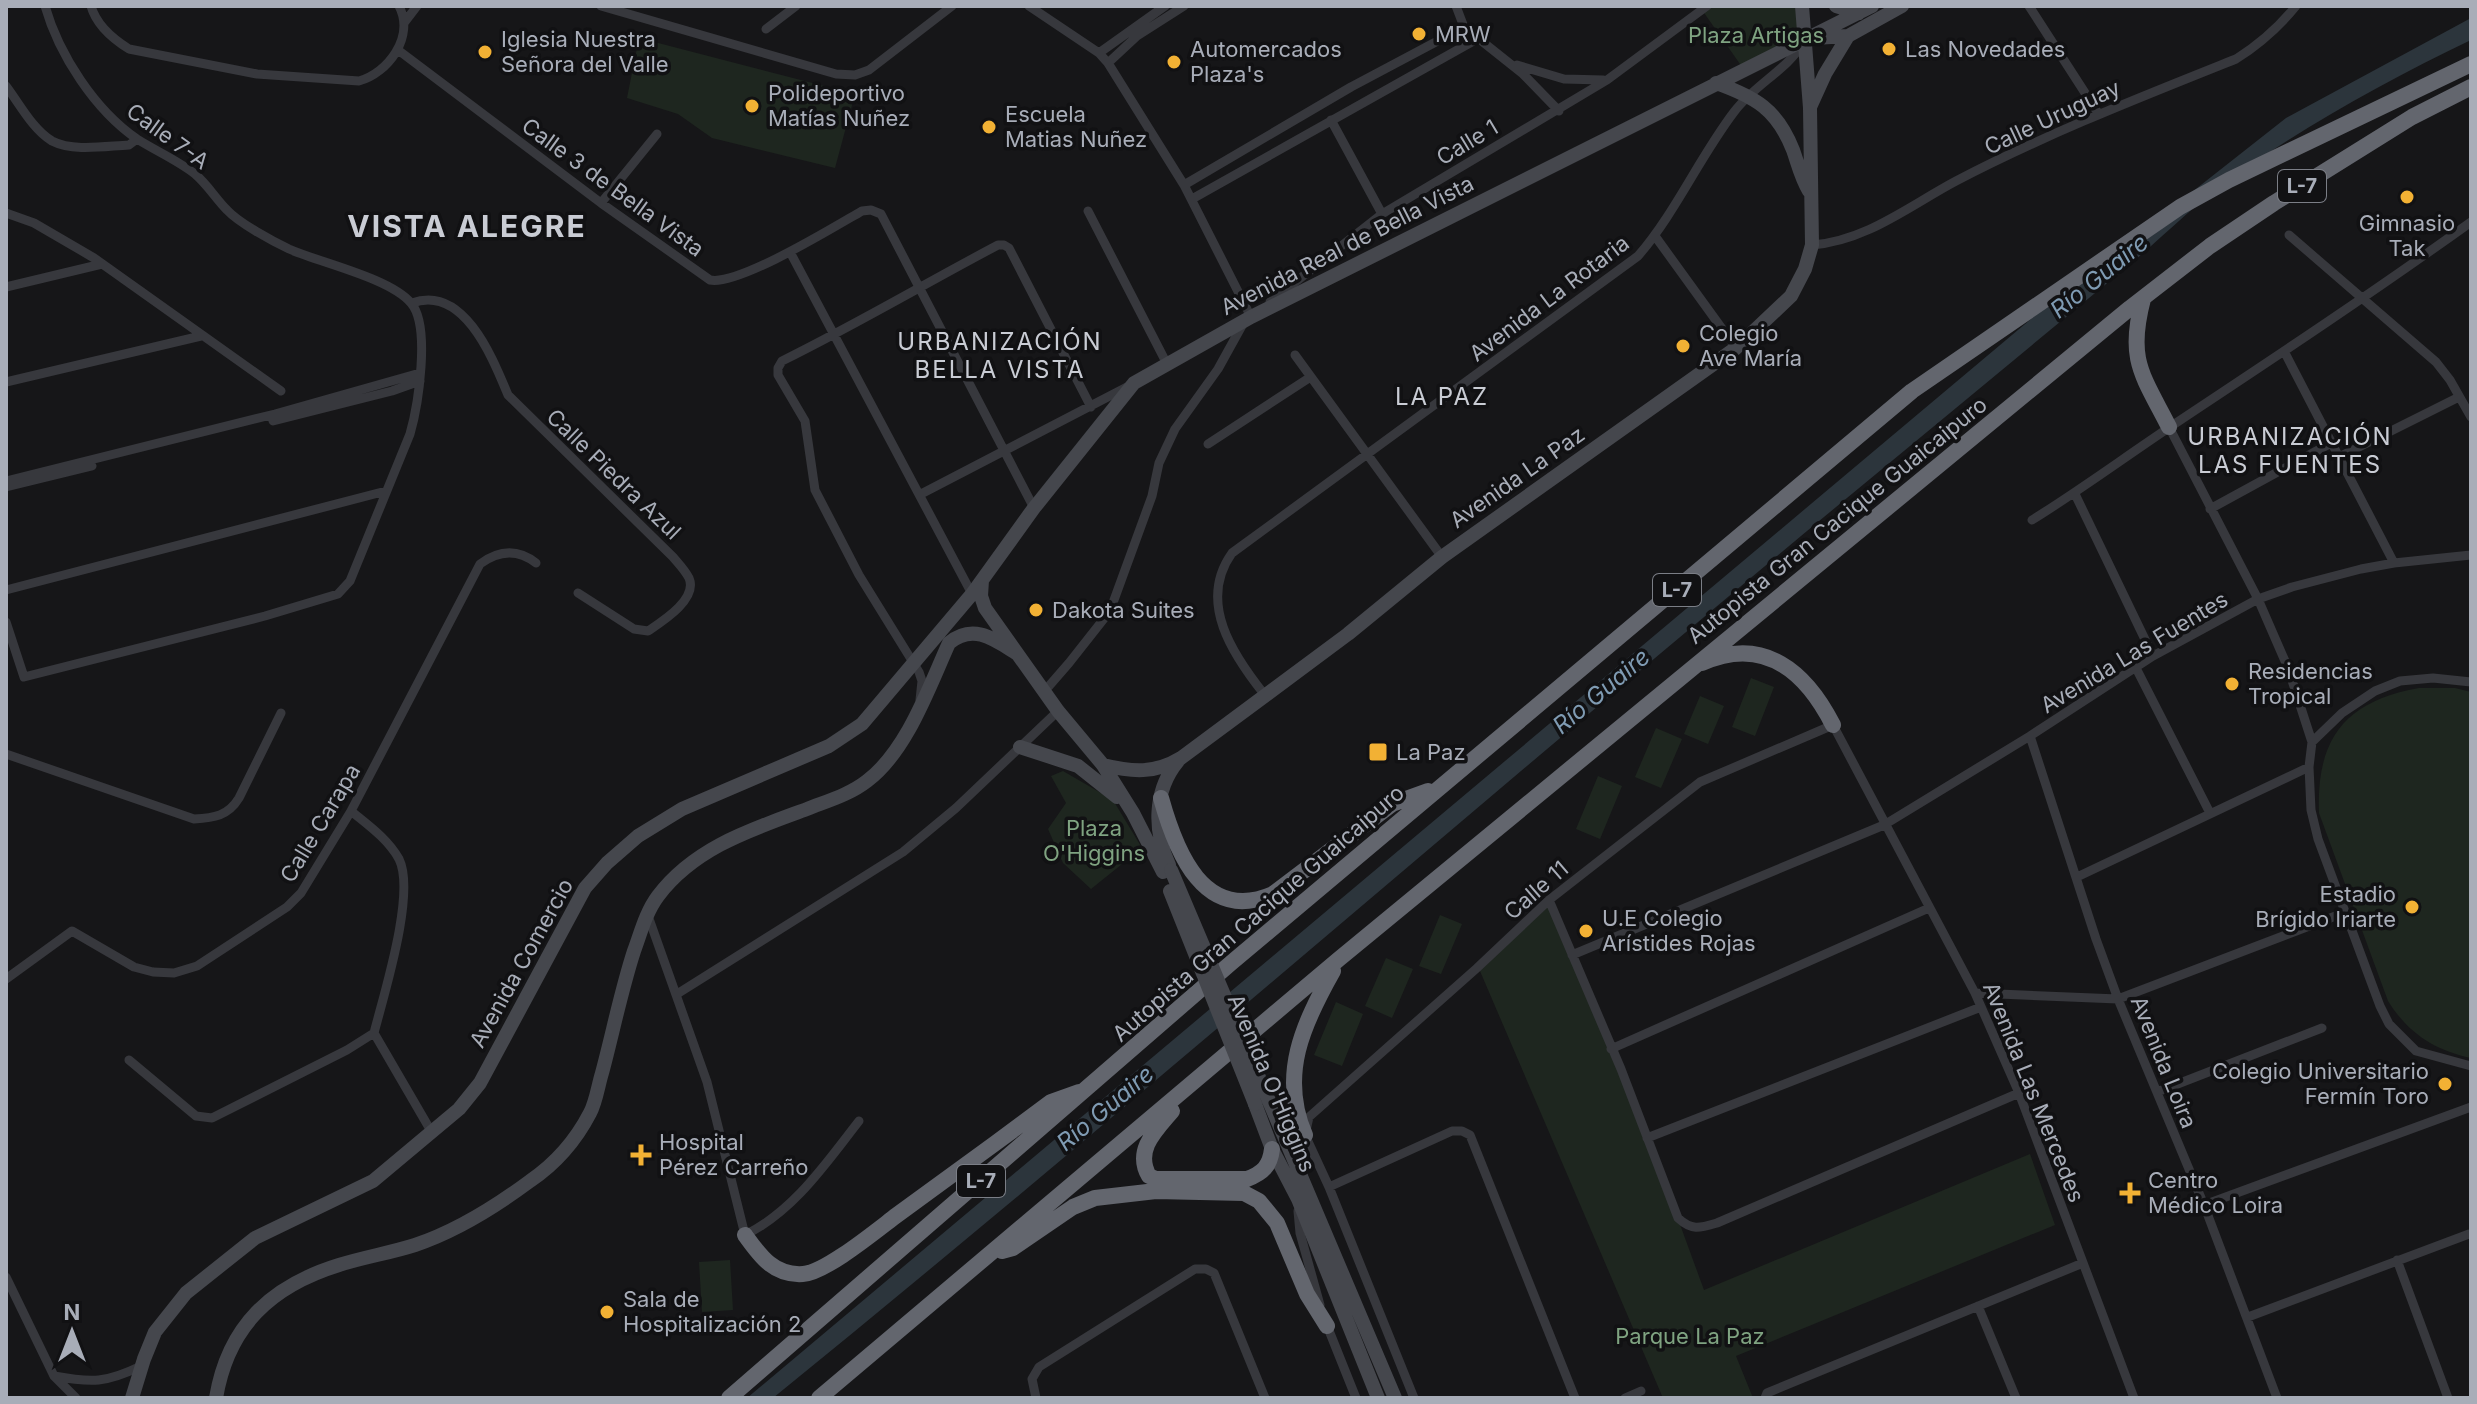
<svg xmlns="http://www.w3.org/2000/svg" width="2477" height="1404" viewBox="0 0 2477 1404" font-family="Inter,sans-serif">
<rect width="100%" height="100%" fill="#161618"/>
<!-- green -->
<path fill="#1e261f" d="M1708,6H1800V46L1747,74L1702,10Z
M639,38L855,94L835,168L712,138L678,114L627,98Z
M1751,678L1774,687L1755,736L1732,727Z
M2419,688H2455L2471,692V1058C2434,1050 2408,1033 2388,1001L2319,813C2316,739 2345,701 2419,688Z
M1700,696L1724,706L1708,744L1684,734Z
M1656,728L1682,739L1661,788L1635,777Z
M1063,771L1113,800L1142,848L1091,889L1063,863L1048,829L1066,803L1051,776Z
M1598,776L1622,786L1600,839L1576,829Z
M1550,904L1663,1178L1704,1290L2030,1154L2055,1225L1736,1356L1753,1398H1663L1480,971Z
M1440,915L1462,924L1441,974L1419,966Z
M1386,958L1413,969L1392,1018L1365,1006Z
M1336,1002L1363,1014L1342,1066L1314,1055Z
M730,1260L733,1310L702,1312L699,1262Z"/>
<!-- water -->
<path fill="#2c353c" d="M2471,18V40C2389,79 2309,124 2234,176C2193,205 2157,243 2117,275C2021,354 1926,433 1830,512C1476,805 1130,1108 773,1398H747L2037,314L2286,118Z"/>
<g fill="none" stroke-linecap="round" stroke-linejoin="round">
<!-- street -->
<path stroke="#37383d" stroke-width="9" d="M91,6C96,24 113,39 129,49L257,74L359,81C388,73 415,37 399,6
M601,6L836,74L855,75L869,70L952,6
M1029,6L1099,53L1108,63L1184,185L1251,317L1252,316
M1456,6L1464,27L1523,74L1559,111
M2029,6L2098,113
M404,23L417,6
M766,29L796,6
M398,50L601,203L710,280C738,286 834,227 862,211L871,210L881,214L1034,508
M1099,53L1165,6
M1108,63L1137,36L1184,6
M1517,65L1564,79L1603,80
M6,86C19,103 33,130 52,141C73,152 106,146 129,145L137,139
M1331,120L1382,214
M1184,185L1351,87L1464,27
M1192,199L1477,39
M601,203L657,134
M1088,211L1167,364
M6,213L34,223L94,258L281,391
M2289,235L2436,362L2450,380L2471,417
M1655,236L1736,348
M1812,245C1866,241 1909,206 1956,181C2046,134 2141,97 2236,59C2260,44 2278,28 2296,6
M790,252L972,594
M6,287L102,264
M1270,302L1382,214L1607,80L1707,6
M412,303C464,284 493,359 508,395L673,557C678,563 685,570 689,578C698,599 663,621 648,631L634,629L578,593
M2284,351L2394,563
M1295,355L1442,557
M6,382L201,336
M273,421L392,391L420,381
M2169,427L2258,599L2288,668L2312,742
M1208,444L1309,378
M2339,457L2459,397
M6,481L275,414L420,373
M6,487L92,466
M921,494L1127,387
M2075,494L2153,656
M2210,509L2331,443
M2032,520C2082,489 2129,454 2179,421C2277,356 2375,291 2471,222
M6,590L386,491
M6,622L24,677L265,616L338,594L350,581L410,434C418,406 431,326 411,303C390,278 321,263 289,249C272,241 239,223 227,210C216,199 207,184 195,174C177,160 156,151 137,139C95,110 59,55 45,6
M2136,668L2210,813
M2471,682L2433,678L2400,681L2375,691L2342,713L2312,742L2309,767L2311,810L2318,839L2380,1006L2389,1024L2416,1051L2471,1066
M1042,689L1049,686L1069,663L1110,611L1152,496L1159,463L1175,429L1218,369L1244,322
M1264,694C1233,655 1197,602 1232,553L1638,256C1676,212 1699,158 1734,112C1754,85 1787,70 1804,42
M920,700L922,681L919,672L859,575L815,490L805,421L778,375V368L782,361C855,325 926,283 998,245H1004L1009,248L1091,407
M2030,736L2096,939L2118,999L2204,1205L2277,1398
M6,754L194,819C214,818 228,816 239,798L281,713
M351,811C368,825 388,839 399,859C416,893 384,994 374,1033L431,1131
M2077,877L2309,767
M1549,900L1621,1069L1678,1218C1692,1231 1700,1228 1717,1223L2019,1093
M647,913L707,1082L745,1235C794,1211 826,1163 859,1121
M1572,955L1884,825L2030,736L2153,656L2258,599L2292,587L2361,569L2394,563L2471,555
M6,979L72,931L134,967L153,972L174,973L197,966L287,907L301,893L351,811L480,564C499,550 518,549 536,563
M1975,993L2118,999L2346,912
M677,994L903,852L956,808L1058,711
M1611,1049L1929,908
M129,1060L196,1116L212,1118L347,1050L374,1033
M2157,1092L2322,1028
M1647,1138L1981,1007
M1329,1187L1452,1131H1462L1470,1135L1575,1398
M2204,1205L2471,1107
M1298,1211L1300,1233L1320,1305
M2397,1260L2448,1398
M6,1277L54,1376L76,1398
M1978,1306L2016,1398
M2248,1317L2469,1234
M1326,1323L1356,1398
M54,1376C92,1383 106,1383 141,1366
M1036,1398L1032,1379L1039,1367L1195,1269H1206L1214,1273L1265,1398
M1414,1398L1329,1187L1305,1135L1309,1117L1477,968L1549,900L1700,782L1833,725L1975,993L2019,1093L2134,1398
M1625,1398L1641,1391
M1765,1398L1767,1393L2083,1263"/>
<!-- secondary -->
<path stroke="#45474d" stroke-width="14" d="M1836,6L1859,13
M1814,38L1848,36L1902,6
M1716,83C1755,97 1777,109 1793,150C1798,164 1801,178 1809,191
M1810,107L1825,74L1848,36
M982,580L981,596L985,608L1058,711L1103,765L1133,813L1163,872
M1020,747L1078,766L1117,797
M1103,765C1132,772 1155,774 1181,758L1348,634L1442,557L1736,348L1791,296L1805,269L1812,245L1810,108L1802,6
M1169,865C1154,832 1153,791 1178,761
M1269,1101L1395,1398
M1255,1104L1272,1149L1298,1199L1378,1398
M132,1398L144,1359L155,1332L186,1293L255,1238L373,1181L459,1109L480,1083L585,888L607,863L638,836L682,809L829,746L862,724L972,594L1034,508L1134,383L1251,317L1872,6
M216,1398C228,1326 271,1286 339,1265C364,1257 390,1253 415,1245C457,1231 495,1207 530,1181C555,1164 576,1140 590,1113C596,1102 598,1086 602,1073C613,1032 621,991 634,951C641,932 646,912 658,896C695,847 753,829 807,809C827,801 849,795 867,781C907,751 929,687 949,643C973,623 994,639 1016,653"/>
<!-- highway -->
<path stroke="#63666e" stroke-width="16" d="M2143,299C2127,360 2142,374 2169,427
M1702,663C1764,635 1806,672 1833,725
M1161,798C1176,852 1204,924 1273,894L1392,804L1428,791
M1172,1111C1156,1130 1134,1150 1149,1176L1156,1179H1247C1263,1173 1270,1166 1272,1149
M1305,1135C1279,1075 1303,1024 1333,971
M745,1235C760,1256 774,1276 803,1274C825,1273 877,1230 897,1215C948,1178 1000,1140 1051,1102L1079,1092
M1002,1251L1013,1248L1073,1207L1095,1198L1156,1191L1244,1193L1259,1201L1277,1223L1307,1294L1327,1326
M729,1398L1231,963L1912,391L2180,207L2229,180L2471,64
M819,1398L1339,959L2130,308L2210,246L2274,203L2412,117L2471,87"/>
<!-- secondary-bridge -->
<path stroke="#45474d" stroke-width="14" d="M1171,870L1269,1101
M1170,891L1255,1104"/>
</g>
<!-- markers -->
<g fill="#f2b134" stroke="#111113" stroke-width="3">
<circle cx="1419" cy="34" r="8"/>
<circle cx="1889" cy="49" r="8"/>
<circle cx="485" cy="52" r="8"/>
<circle cx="1174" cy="62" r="8"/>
<circle cx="752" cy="106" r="8"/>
<circle cx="989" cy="127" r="8"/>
<circle cx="2407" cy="197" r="8"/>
<circle cx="1683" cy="346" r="8"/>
<circle cx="1036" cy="610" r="8"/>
<circle cx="2232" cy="684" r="8"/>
<rect x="1368" y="742" width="20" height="20" rx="4"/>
<circle cx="2412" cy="907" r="8"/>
<circle cx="1586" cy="931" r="8"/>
<circle cx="2445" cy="1084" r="8"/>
<path d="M637 1143h8v8h8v8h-8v8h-8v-8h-8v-8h8z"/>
<path d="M2126 1181h8v8h8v8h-8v8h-8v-8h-8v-8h8z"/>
<circle cx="607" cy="1312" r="8"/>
</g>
<g text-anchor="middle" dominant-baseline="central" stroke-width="7" stroke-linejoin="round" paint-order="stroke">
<!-- shield labels -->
<g fill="#111113" stroke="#7b7e86" stroke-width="2">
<rect x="2278" y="170" width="48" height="32" rx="6"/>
<rect x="1653" y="574" width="48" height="32" rx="6"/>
<rect x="957" y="1165" width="48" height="32" rx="6"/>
</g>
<g font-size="20" font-weight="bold" fill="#a8adb8">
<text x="2302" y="186">L-7</text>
<text x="1677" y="590">L-7</text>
<text x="981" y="1181">L-7</text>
</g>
<!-- poi labels -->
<g font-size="22" fill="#a8adb8" stroke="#111113" text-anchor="start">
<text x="1435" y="34">MRW</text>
<text x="501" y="39">Iglesia Nuestra<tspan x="501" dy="25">Señora del Valle</tspan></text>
<text x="1190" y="49">Automercados<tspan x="1190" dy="25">Plaza's</tspan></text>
<text x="1905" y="49">Las Novedades</text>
<text x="768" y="93">Polideportivo<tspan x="768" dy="25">Matías Nuñez</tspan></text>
<text x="1005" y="114">Escuela<tspan x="1005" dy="25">Matias Nuñez</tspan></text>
<text x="2407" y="223" text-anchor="middle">Gimnasio<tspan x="2407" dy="25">Tak</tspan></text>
<text x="1699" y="333">Colegio<tspan x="1699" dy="25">Ave María</tspan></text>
<text x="1052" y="610">Dakota Suites</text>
<text x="2248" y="671">Residencias<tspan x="2248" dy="25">Tropical</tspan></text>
<text x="1396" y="752">La Paz</text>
<text x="2396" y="894" text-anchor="end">Estadio<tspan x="2396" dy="25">Brígido Iriarte</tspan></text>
<text x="1602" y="918">U.E Colegio<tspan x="1602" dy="25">Arístides Rojas</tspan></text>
<text x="2429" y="1071" text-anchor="end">Colegio Universitario<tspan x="2429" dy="25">Fermín Toro</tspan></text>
<text x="659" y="1142">Hospital<tspan x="659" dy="25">Pérez Carreño</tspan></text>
<text x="2148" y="1180">Centro<tspan x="2148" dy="25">Médico Loira</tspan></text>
<text x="623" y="1299">Sala de<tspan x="623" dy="25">Hospitalización 2</tspan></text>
</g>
<!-- park labels -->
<g font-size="22" fill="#7fa381" stroke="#111113">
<text x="1756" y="35">Plaza Artigas</text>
<text x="1094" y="828">Plaza<tspan x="1094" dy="25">O'Higgins</tspan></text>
<text x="1690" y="1336">Parque La Paz</text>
</g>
<!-- street labels -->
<g font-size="22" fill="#a8adb8" stroke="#111113">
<text transform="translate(2052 117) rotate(-25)">Calle Uruguay</text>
<text transform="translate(168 136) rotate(36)">Calle 7-A</text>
<text transform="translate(1467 142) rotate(-31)">Calle 1</text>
<text transform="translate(613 187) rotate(36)">Calle 3 de Bella Vista</text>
<text transform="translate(1347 245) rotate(-27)">Avenida Real de Bella Vista</text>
<text transform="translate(1549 298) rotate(-37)">Avenida La Rotaria</text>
<text transform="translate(614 474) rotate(44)">Calle Piedra Azul</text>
<text transform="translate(1517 477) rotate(-35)">Avenida La Paz</text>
<text transform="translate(1837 520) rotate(-39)">Autopista Gran Cacique Guaicaipuro</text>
<text transform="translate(2134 652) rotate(-31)">Avenida Las Fuentes</text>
<text transform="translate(320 823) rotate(-59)">Calle Carapa</text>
<text transform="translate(1536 890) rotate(-41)">Calle 11</text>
<text transform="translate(1258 913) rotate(-41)">Autopista Gran Cacique Guaicaipuro</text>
<text transform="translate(521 963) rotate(-61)">Avenida Comercio</text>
<text transform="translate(2164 1062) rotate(68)">Avenida Loira</text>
<text transform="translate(1272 1083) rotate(67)">Avenida O'Higgins</text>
<text transform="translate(2034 1092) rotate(68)">Avenida Las Mercedes</text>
</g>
<!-- water labels -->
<g font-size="24" font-style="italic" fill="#7f9bb3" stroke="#111113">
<text transform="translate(2099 276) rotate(-39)">Río Guaire</text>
<text transform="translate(1601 691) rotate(-40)">Río Guaire</text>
<text transform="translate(1105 1108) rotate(-40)">Río Guaire</text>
</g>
<!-- neighbourhood labels -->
<g font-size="24" letter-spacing="2" fill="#c9ccd4" stroke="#111113">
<text x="1000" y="341">URBANIZACIÓN<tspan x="1000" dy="28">BELLA VISTA</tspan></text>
<text x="1442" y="396">LA PAZ</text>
<text x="2290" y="436">URBANIZACIÓN<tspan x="2290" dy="28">LAS FUENTES</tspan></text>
</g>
<!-- district labels -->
<g font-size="30" font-weight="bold" letter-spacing="2" fill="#c9ccd4" stroke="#111113">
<text x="467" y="226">VISTA ALEGRE</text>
</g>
</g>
<!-- border -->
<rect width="2477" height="1404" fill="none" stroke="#a8adb8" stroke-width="16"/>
<!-- north arrow -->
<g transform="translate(72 1332)" stroke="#111113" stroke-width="6" paint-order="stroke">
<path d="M0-6L14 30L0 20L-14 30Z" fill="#a8adb8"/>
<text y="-12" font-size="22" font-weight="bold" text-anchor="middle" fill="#a8adb8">N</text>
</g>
</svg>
